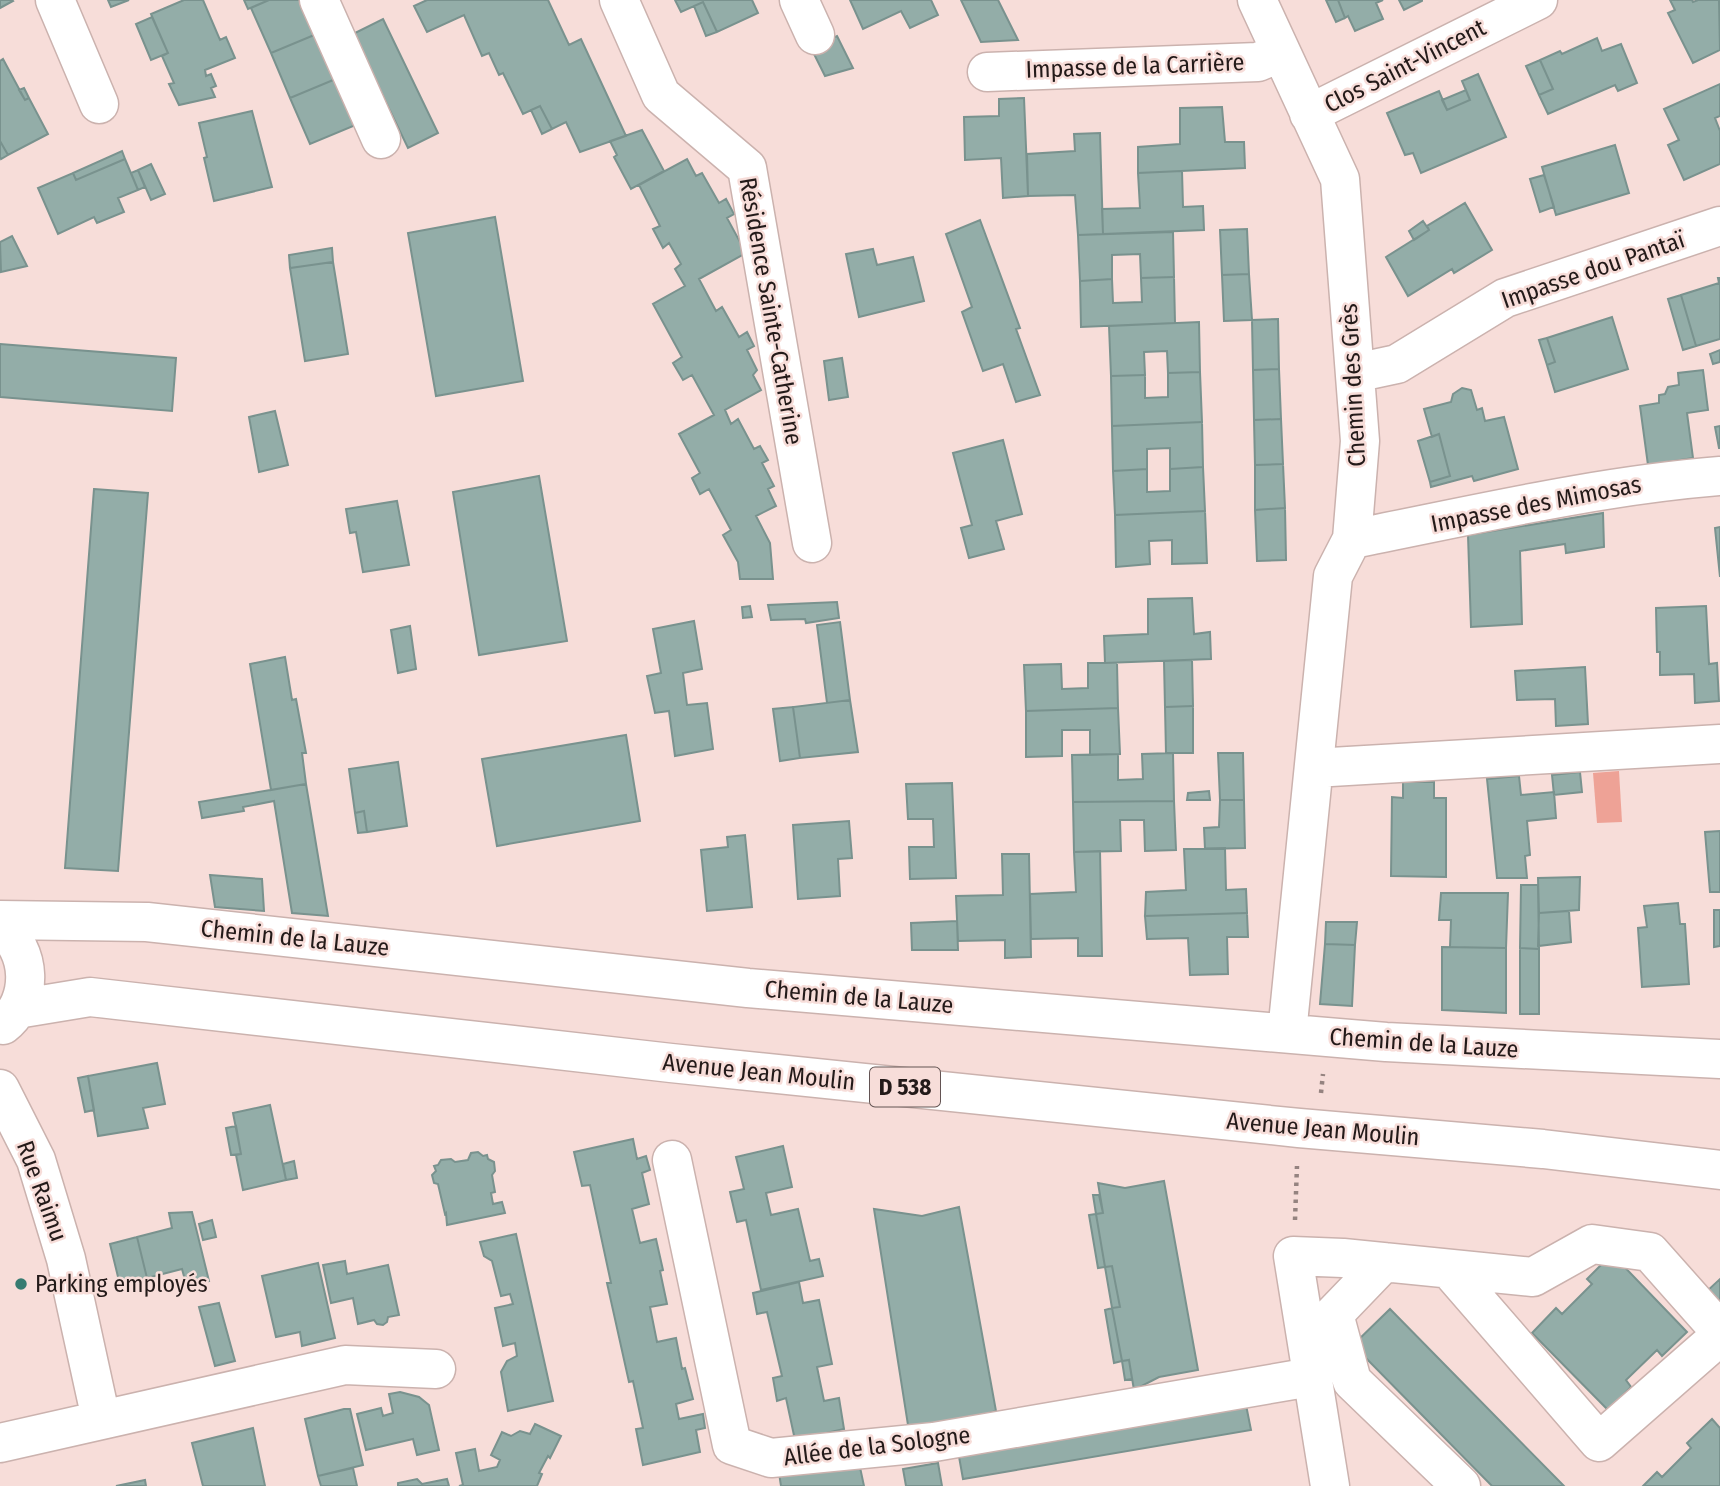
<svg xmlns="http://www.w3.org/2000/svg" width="1720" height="1486" viewBox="0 0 1720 1486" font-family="'Fira Sans Condensed',sans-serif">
<rect width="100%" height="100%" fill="#f7ddd9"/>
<!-- water -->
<path fill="#eea296" d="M1619,771L1622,822L1597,823L1593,773Z"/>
<!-- building -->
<path fill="#93ada8" stroke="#79928e" stroke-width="2" d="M0,0H12L13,1L0,8Z
M108,0H129L111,7Z
M184,0H203L220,40L226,37L235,58L205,70L206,76L211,74L216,86L211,88L215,97L179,105L169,84L174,83L162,56L168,53L151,14Z
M244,0H269L248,9Z
M269,0H305L319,33L271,53L251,8Z
M427,0H548L569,45L581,39L626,136L580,152L566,122L552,129L540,106L523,114L503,73L499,75L489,53L482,56L464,15L427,32L414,6Z
M675,0H752L758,13L717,32L703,2L681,12Z
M850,0H931L938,15L910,28L901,11L863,29Z
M961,0H998L1018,40L981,42Z
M1326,0H1338L1345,18L1336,22Z
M1338,0H1383L1376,3L1383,19L1355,31L1348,16L1345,18Z
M1399,0H1422V1L1404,10Z
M1670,0H1692L1693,2L1698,0H1719L1720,50L1693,63L1668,13L1675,10Z
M703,2L717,32L706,36L694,6Z
M152,17L168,53L151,60L136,24Z
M383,19L438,133L408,148L353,34Z
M319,33L338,78L290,98L271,53Z
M837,36L853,68L825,76L811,48Z
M1597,38L1602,51L1621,44L1637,83L1618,91L1615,85L1548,114L1539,95L1553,89L1540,60L1560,51L1562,54Z
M3,59L25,100L29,98L48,134L8,155L0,141V61Z
M1540,60L1553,89L1539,95L1526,66Z
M1478,74L1506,137L1421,173L1413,153L1405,155L1387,113L1439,91L1447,110L1470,100L1462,81Z
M338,78L358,124L310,144L290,98Z
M1720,84V116L1715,118L1720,131V164L1684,180L1668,145L1679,140L1664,109Z
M24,88L29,98L25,100L19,90Z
M1466,90L1470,100L1447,110L1442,100Z
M1024,98L1028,196L1003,198L1001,158L965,160L964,117L999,116V99Z
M540,106L552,129L542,134L531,110Z
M1222,107L1225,142H1244L1245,168L1138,173V147L1180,144V108Z
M252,111L272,187L214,201L204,158L207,157L199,123Z
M642,130L664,171L631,189L614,157L617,155L610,141Z
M1100,133L1103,234L1078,235L1075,195L1028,196L1027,154L1075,151L1074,134Z
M0,141L8,155L1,159L0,157Z
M1615,145L1629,193L1556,215L1542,167Z
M122,151L125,159L76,180L73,173Z
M125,159L138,190L118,198L124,212L97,223L94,217L58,234L38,188L73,173L76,180Z
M687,159L696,176L702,173L719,203L726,199L734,214L727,218L746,253L699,279L716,311L722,307L739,337L747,332L754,346L747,350L757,370L753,375L761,390L725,410L731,424L738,419L754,449L760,446L768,460L762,463L774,486L768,489L776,506L756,516L770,543L773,579H740L738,562L723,535L731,530L709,489L700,494L692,478L700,473L679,434L714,415L692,375L683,380L673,363L682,357L653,304L685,286L675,269L681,264L669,243L663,248L653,229L660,226L639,185Z
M151,164L165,194L151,200L138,170Z
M138,170L145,187L138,190L131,173Z
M1182,171L1183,207L1203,206L1204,230L1103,234L1102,209L1140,208L1138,173Z
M1544,175L1554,207L1540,212L1530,179Z
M1465,203L1492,250L1454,273L1452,269L1408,296L1386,257L1429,230L1427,226Z
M495,217L523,381L436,396L408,233Z
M980,220L1020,328L1016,329L1040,395L1019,401L1016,402L1003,364L983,371L962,312L972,307L946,234Z
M1423,221L1429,230L1414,240L1409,231Z
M1247,229L1249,274L1222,275L1220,230Z
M1173,232L1174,277L1141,278L1140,254L1112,255V279L1080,281L1078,235Z
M12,236L27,266L1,272L0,242Z
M332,248L333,262L290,268L289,255Z
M873,249L877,265L913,257L924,301L859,317L846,254Z
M333,262L348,354L305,361L290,268Z
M1249,274L1252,320L1224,321L1222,275Z
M1174,277L1175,323L1081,327L1080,281L1112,279L1113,303L1142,302L1141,278Z
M1718,278H1720V339L1696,346L1681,295L1719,283Z
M1681,295L1696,346L1683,350L1668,299Z
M1612,317L1628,369L1555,392L1547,365L1555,362L1547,338Z
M1278,319L1279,369L1253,370L1252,320Z
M1199,322L1200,372L1168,373L1167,351L1144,352L1145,375L1111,376L1109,326Z
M1547,338L1555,362L1547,365L1539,340Z
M0,344L176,358L172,411L0,397Z
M1720,350V362L1713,364L1710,354Z
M842,358L848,397L829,400L824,361Z
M1279,369L1281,419L1254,420L1253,370Z
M1703,370L1708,410L1687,413L1693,458L1648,465L1640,406L1659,403V395L1665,394L1668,387L1679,385L1678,373Z
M1200,372L1202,422L1112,426L1111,376L1145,375V398L1168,397V373Z
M1462,388L1471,390L1477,410L1482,408L1485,421L1504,417L1518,469L1474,481L1472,476L1431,487L1430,482L1450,476L1439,434L1432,437L1424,409L1451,402L1453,394Z
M275,411L288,465L259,472L249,417Z
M1281,419L1283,464L1255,465L1254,420Z
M1202,422L1203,467L1170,469V448L1147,449V469L1113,471L1112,426Z
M1720,426V448H1719L1715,427Z
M1439,434L1450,476L1430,482L1418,441Z
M1003,440L1022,514L996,521L1004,549L969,558L961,528L972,525L953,453Z
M1283,464L1285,508L1255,510V465Z
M1203,467L1205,511L1115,515L1113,471L1147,469V492L1170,491V469Z
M539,476L567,641L479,655L453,492Z
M94,489L148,493L118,871L65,868Z
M397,501L409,565L363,572L356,532L350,533L346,509Z
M1285,508L1286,560L1257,561L1255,510Z
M1205,511L1207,563L1172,564V540L1149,541L1150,564L1116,567L1115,515Z
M1603,513L1604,547L1566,553L1565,544L1520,551L1522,624L1471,627L1468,535Z
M1720,527V577L1715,528Z
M1192,598L1194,634L1210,632L1211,659L1105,663L1104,636L1148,634V599Z
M837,602L839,618L806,623L805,619L771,620L768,605Z
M750,606L752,617L743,618L742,607Z
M1706,606L1709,664L1717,663L1719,701L1695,703L1694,674L1660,675V652H1657L1656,608Z
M694,621L702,669L683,673L687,705L707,703L713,749L675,756L669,711L655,713L647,676L661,673L653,629Z
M840,622L850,700L827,703L817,625Z
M410,626L416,669L398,673L391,630Z
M285,657L292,700L296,699L306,753H302L306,784L271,790L250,664Z
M1192,660L1193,706L1165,707L1164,661Z
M1088,663H1117L1118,708L1026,711L1024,665L1061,664L1062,689L1088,688Z
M1585,667L1588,724L1556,726L1555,699L1517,700L1515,671Z
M850,700L858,752L800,758L793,707Z
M1193,706V753H1166L1165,707Z
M793,707L800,758L780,761L773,709Z
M1118,708L1120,754L1090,755V730H1062V756L1026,757V711Z
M626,735L640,821L497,846L482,759Z
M1173,753L1174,801L1073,802L1072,755L1118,754V780L1143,779L1142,754Z
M1218,753H1243L1244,800H1220Z
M398,762L407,826L367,832L364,811L355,813L349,769Z
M1580,772L1582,792L1554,795L1552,775Z
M1519,776L1521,795L1554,792L1556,818L1527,821L1530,855L1525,856L1527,878H1497L1487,779Z
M1403,782H1434V798H1446V877L1391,876L1392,797L1403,798Z
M952,783L956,878L910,879L909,847H934L933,819H908L906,784Z
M306,784L328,916L292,913L274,801L243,807L244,811L202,818L199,802Z
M1209,791L1210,800H1187L1188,793Z
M1220,800H1244L1245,848L1205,849L1204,828L1219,827Z
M1174,801L1176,850L1145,851L1144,820H1120L1121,851L1074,852L1073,802Z
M364,811L367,832L358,833L355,813Z
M849,821L852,858L838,859L840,896L798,899L793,825Z
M1720,831V892H1710L1705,832Z
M745,835L752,907L707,911L701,850L728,847L727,837Z
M1225,848L1226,890L1246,889L1247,913L1145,916L1146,892L1186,890L1184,849Z
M1100,851L1102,956H1078V938L1031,939L1030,894L1076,892L1074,852Z
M1002,854H1029L1031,957L1005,958V940L958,941L956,896L1003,895Z
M210,875L262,879L264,911L215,907Z
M1580,877L1579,910L1539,913L1538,878Z
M1521,885H1538L1539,949L1520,948Z
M1441,893H1508L1506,948L1450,947L1451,920H1439Z
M1678,903L1680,924H1685L1689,984L1642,987L1638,928L1647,927L1644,906Z
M1714,910H1720V946L1714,947Z
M1569,911L1571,942L1538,946L1539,913Z
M1247,913L1248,937H1227L1228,974L1190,975L1188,938L1147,939L1145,916Z
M957,921L958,950H912L911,923Z
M1326,922H1357L1355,945L1325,944Z
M1325,944L1355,945L1352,1006L1320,1004Z
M1442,947L1506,948V1013L1442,1010Z
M1520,948L1539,949V1014H1520Z
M157,1063L165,1104L143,1108L148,1128L98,1136L88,1076Z
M88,1076L94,1110L85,1112L78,1078Z
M270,1105L286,1180L243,1190L236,1155L241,1154L233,1113Z
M236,1126L241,1154L231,1155L226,1128Z
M633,1139L637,1159L646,1156L650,1170L642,1173L649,1204L632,1209L640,1243L656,1239L663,1270L660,1271L667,1304L650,1307L657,1342L676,1338L682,1369L685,1368L693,1399L676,1404L679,1419L703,1414L705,1428L696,1430L700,1452L643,1465L636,1429L643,1428L633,1381L629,1382L607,1283H611L590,1185L582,1186L574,1152Z
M783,1146L792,1187L766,1193L771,1215L798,1209L810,1261L819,1259L823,1276L761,1290L746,1220L737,1222L730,1192L744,1189L736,1157Z
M478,1152L483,1156L487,1155L488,1159L494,1162L495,1171L492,1175L495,1192L491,1193L493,1204L502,1202L505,1213L447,1225L446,1213L445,1214L438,1184L434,1183L432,1175L436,1171L434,1166L438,1165L441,1160L451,1159L455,1162L468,1160L471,1153Z
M294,1161L297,1178L286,1180L283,1164Z
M1164,1181L1198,1370L1159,1377L1134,1390L1129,1360L1122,1361L1112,1308L1120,1307L1112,1266L1105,1267L1096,1214L1103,1213L1098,1183L1125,1188Z
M1093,1195H1099L1103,1213L1096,1214Z
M959,1207L996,1411L952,1424L911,1444L874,1209L922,1216Z
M192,1212L209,1281L187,1287L182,1269L147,1278L137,1237L172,1228L169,1213Z
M1096,1214L1105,1267L1098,1268L1089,1215Z
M212,1220L216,1237L203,1240L199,1224Z
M516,1234L553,1401L508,1411L501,1372L507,1361L517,1356L515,1343L503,1346L495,1308L513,1304L510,1294L501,1296L492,1261L484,1256L480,1242Z
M137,1237L147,1278L120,1285L110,1244Z
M1612,1254L1687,1332L1662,1356L1657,1350L1626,1380L1631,1387L1608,1410L1532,1333L1556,1308L1562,1314L1592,1284L1587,1279Z
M345,1261L347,1274L388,1265L399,1315L388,1317L387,1322L383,1325L377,1324L374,1320L358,1324L353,1298L331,1303L323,1265Z
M318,1263L335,1338L302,1346L300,1332L276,1337L262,1276Z
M1112,1266L1120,1307L1112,1308L1105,1267Z
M1720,1279V1309L1705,1293Z
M799,1282L803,1303L819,1300L832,1364L817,1367L824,1401L839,1398L844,1429L795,1440L786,1398L777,1401L773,1378L782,1376L767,1312L757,1314L753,1293Z
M219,1303L235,1361L215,1366L199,1307Z
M1112,1308L1122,1361L1114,1363L1105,1310Z
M1390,1309L1564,1486H1492L1353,1345Z
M1129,1360L1132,1379L1125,1380L1122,1361Z
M400,1392L419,1397L429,1405L439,1450L417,1455L413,1439L366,1450L357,1414L381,1408L383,1416L393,1413L389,1394Z
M1245,1400L1251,1430L963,1479L958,1451Z
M344,1409H350L363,1465L318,1476L305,1419Z
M1712,1419L1720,1428V1486H1643L1657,1472L1662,1477L1691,1448L1687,1443Z
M535,1424L561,1436L550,1458L548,1456L539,1473L542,1474L537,1486H459L463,1485L456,1453L475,1449L479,1471L497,1467L500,1460L491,1455L502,1432L511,1436L520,1431L530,1434Z
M253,1428L265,1486H203L192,1443Z
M858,1458L864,1486H781L779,1473Z
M938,1463L942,1486H906L903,1469Z
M353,1468L357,1486H321L318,1476Z
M417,1479L422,1484L447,1479L449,1486H398V1483Z
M145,1480L146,1486H116Z"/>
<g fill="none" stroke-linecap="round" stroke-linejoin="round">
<!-- minor casing -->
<g stroke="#cbb2ae" stroke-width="41">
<path id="minor" d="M55,0L99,104
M319,0L381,139
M619,0L661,95L747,168L812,543
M799,0L815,35
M1257,0L1340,179L1360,441L1352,539L1333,576L1287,1033
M987,72L1258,62L1281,52
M1309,114L1538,0
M1355,373L1397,364L1505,298L1720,226
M1352,539C1474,515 1596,486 1720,476
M1314,768L1720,744
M0,920L147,922L748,988L1386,1042L1720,1059
M0,1089L36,1160L66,1259L101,1419
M672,1160L732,1445L771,1458L934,1442L1311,1377
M1384,1262L1334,1314L1352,1381L1461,1486
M1449,1269L1599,1442L1720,1336
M0,1443L345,1365L436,1369
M1330,1486L1293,1256L1343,1258L1533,1277L1592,1244L1650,1252L1720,1331"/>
</g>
<!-- major casing -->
<g stroke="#cbb2ae" stroke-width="41">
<path id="major" d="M0,927C32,949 34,1001 3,1025
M17,1009L90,997L671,1063L1299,1128L1543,1149L1720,1170"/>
</g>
<!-- path -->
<path stroke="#958380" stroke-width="4.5" stroke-dasharray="3.5 5" stroke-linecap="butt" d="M1321,1093L1323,1074
M1295,1220L1297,1166"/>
<!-- minor -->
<use href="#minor" stroke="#fff" stroke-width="38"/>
<!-- major -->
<use href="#major" stroke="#fff" stroke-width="38"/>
</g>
<!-- markers -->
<circle fill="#367b71" stroke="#f7ddd9" stroke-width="2.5" cx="21" cy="1284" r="7"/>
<g text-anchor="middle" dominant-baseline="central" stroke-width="5" stroke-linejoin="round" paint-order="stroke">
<!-- shield labels -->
<rect fill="#f7ddd9" stroke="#635453" stroke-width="2" x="870" y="1067.5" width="70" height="39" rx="5"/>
<g font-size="23" font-weight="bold" fill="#231a19">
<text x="905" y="1087">D 538</text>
</g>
<!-- street labels -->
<g font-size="24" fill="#231a19" stroke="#f7ddd9">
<text transform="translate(1135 66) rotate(-2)">Impasse de la Carrière</text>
<text transform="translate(1405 66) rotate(-27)">Clos Saint-Vincent</text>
<text transform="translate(1593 270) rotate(-19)">Impasse dou Pantaï</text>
<text transform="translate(771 311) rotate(80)">Résidence Sainte-Catherine</text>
<text transform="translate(1353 385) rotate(-93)">Chemin des Grès</text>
<text transform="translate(1536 504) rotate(-11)">Impasse des Mimosas</text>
<text transform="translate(295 938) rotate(6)">Chemin de la Lauze</text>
<text transform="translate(859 997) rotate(5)">Chemin de la Lauze</text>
<text transform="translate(1424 1043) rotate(4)">Chemin de la Lauze</text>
<text transform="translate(759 1072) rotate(6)">Avenue Jean Moulin</text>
<text transform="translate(1323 1129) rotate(5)">Avenue Jean Moulin</text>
<text transform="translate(42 1191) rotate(70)">Rue Raimu</text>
<text transform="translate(877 1446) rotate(-7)">Allée de la Sologne</text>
</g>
<!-- poi labels -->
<g font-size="24" fill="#231a19" stroke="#f7ddd9" text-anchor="start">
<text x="35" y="1284">Parking employés</text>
</g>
</g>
</svg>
